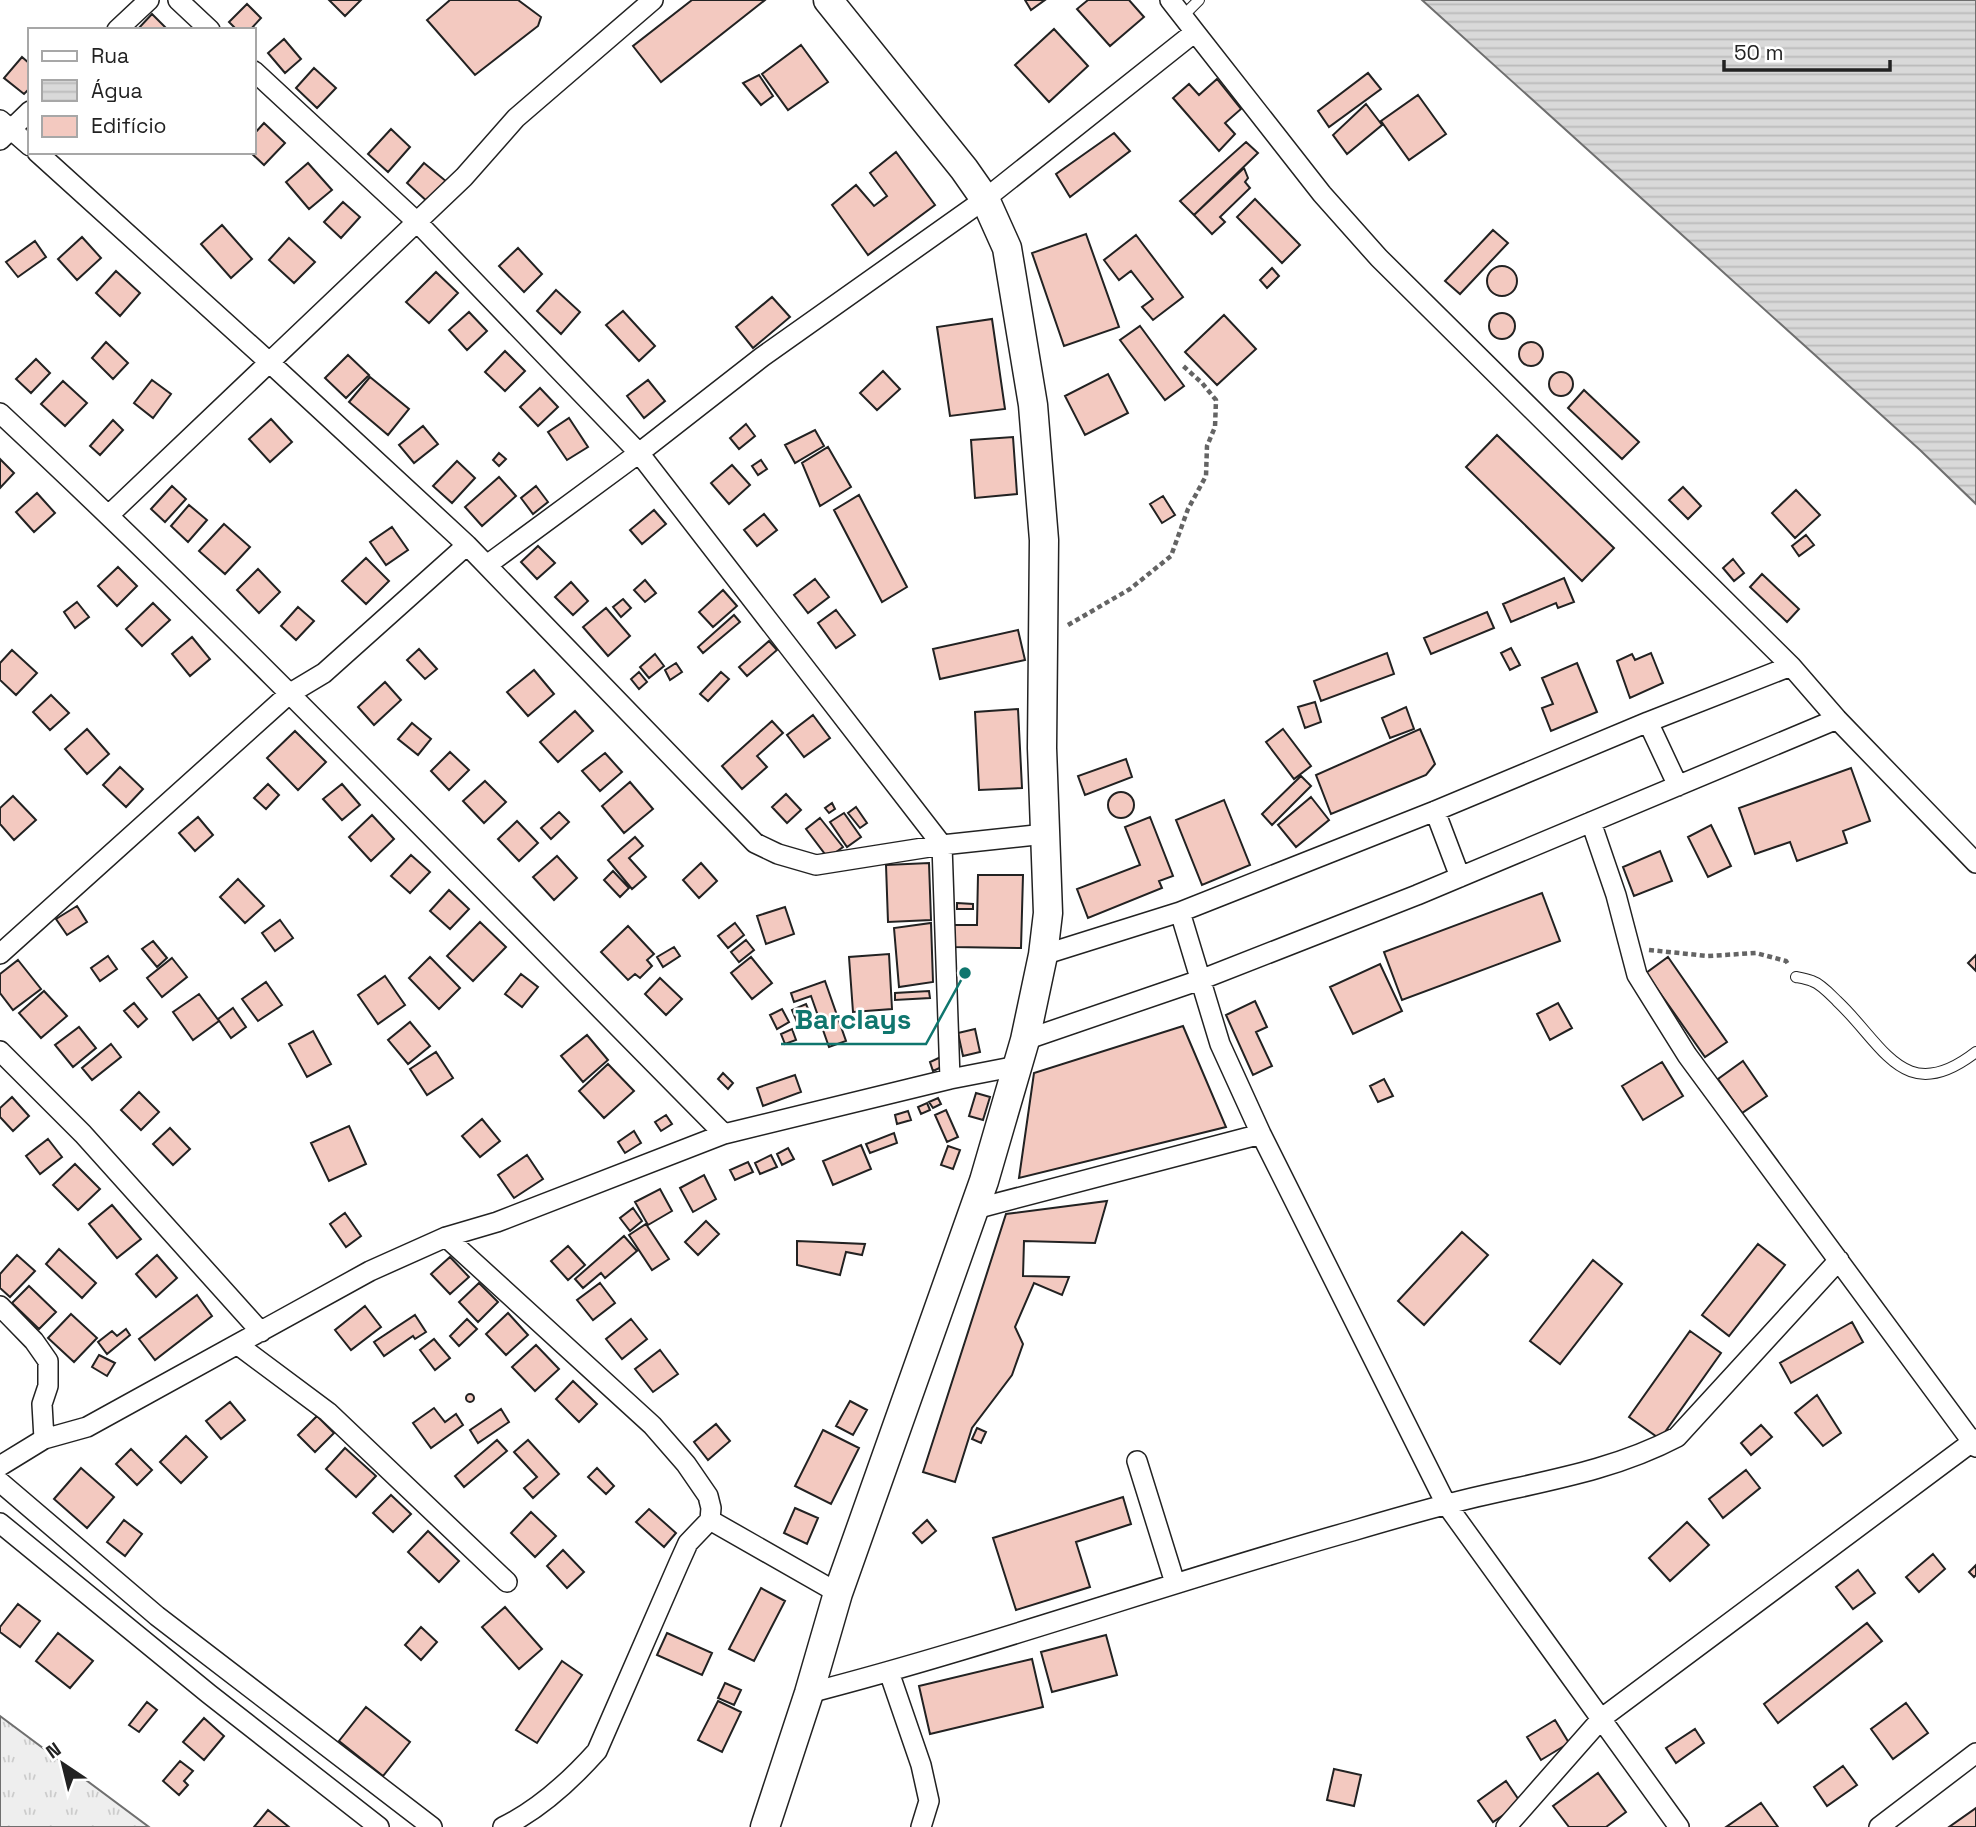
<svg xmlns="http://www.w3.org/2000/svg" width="1976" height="1827" viewBox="0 0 1976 1827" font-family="'Space Grotesk',sans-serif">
<defs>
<pattern id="grass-tufts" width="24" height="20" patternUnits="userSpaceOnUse" patternTransform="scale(1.75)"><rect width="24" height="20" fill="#eee"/><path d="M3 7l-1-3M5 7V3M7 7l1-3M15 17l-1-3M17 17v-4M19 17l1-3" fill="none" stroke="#ccc"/></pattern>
<pattern id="water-rules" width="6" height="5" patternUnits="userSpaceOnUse" patternTransform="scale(1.75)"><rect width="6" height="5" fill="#d9d9d9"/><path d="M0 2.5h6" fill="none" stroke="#bababa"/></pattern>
</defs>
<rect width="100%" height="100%" fill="#fff"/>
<!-- grass -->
<path fill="url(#grass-tufts)" stroke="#6f6f6f" stroke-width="2" d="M0,1716L149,1827H0Z"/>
<!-- water -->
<path fill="url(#water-rules)" stroke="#6f6f6f" stroke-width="2" d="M1422,0H1976V504L1920,450Z"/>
<!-- building -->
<path fill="#f3c9c0" stroke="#222" stroke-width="2" d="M329,0H361L345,16Z
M450,0H518L541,17L538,26L475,75L427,20Z
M692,0H765L661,82L633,46Z
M1025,0H1045L1031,10Z
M1088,0H1129L1144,17L1110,46L1077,9Z
M247,4L261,18L250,30H237L229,22Z
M152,14L168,30H137Z
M1054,29L1088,66L1049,102L1015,65Z
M284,39L301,59L285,73L268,53Z
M801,45L828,82L788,110L762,74Z
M22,57L30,64V88L24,94L4,78Z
M314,68L336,88L317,108L296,88Z
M1368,73L1381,89L1329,127L1318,111Z
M759,75L773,96L761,105L743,83Z
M1217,79L1241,109L1225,123L1235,134L1219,151L1173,98L1189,84L1199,95Z
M1418,95L1446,134L1409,160L1381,121Z
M1366,104L1382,125L1347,154L1333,135Z
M264,123L285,143L264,165L250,152H254V134Z
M391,129L410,147L388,172L368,154Z
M1114,133L1130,151L1070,197L1056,174Z
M1246,142L1258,153L1194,215L1180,201Z
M896,152L935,205L868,255L832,205L856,185L874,206L887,196L870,173Z
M308,163L332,190L309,209L286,182Z
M424,163L447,182L429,203L407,183Z
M1244,168L1248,178L1245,182L1250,188L1220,217L1225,222L1212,234L1194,215Z
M1255,199L1300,245L1282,263L1237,217Z
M343,202L360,217L341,238L324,222Z
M222,225L252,259L231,278L201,244Z
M1493,230L1508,243L1460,294L1445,281Z
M1086,234L1119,327L1064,346L1032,253Z
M1136,235L1183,297L1153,320L1142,307L1153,299L1131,271L1119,280L1104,260Z
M82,237L101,258L77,280L58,259Z
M289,238L315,262L294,283L269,260Z
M35,241L46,257L18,277L6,262Z
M518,248L542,274L524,292L499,266Z
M1487 281a15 15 0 1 1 30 0a15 15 0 1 1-30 0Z
M1272,268L1279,276L1267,288L1260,280Z
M116,271L140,293L120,316L96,293Z
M436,272L458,293L429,323L406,302Z
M556,290L580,312L561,334L537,311Z
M772,297L790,317L753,348L736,327Z
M623,311L655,346L639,361L606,325Z
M469,312L487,331L467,350L449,330Z
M1489 326a13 13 0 1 1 26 0a13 13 0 1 1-26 0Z
M1224,315L1256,349L1217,385L1185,352Z
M992,319L1005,409L950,416L937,327Z
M1140,326L1184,386L1165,400L1120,340Z
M1519 354a12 12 0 1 1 24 0a12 12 0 1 1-24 0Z
M106,342L128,363L113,379L92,358Z
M505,351L525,371L505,391L485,372Z
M348,355L369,375L346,398L325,378Z
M36,359L50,373L31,393L16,379Z
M883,371L900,389L877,410L860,393Z
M1549 384a12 12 0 1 1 24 0a12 12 0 1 1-24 0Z
M1108,374L1128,413L1085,435L1065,396Z
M370,377L409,409L388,435L349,402Z
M152,380L171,394L153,418L134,403Z
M648,380L665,401L644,418L627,396Z
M63,381L87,403L65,426L41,404Z
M540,388L558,407L538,426L520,407Z
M1584,390L1639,442L1622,459L1568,408Z
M569,418L588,447L567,460L548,432Z
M271,419L292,442L270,462L249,439Z
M113,420L123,430L100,455L90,446Z
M746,424L755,436L739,449L730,438Z
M423,426L438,444L414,463L399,445Z
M815,430L824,446L795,463L785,445Z
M1497,435L1614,548L1582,581L1466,467Z
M1013,437L1017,494L975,498L971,440Z
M828,447L851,487L820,506L802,463Z
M499,453L506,459L499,466L493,460Z
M0,459L14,473L0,488Z
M761,460L767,469L758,475L752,466Z
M457,461L475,478L452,503L433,486Z
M732,465L750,485L729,504L711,483Z
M499,477L516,496L482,526L465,507Z
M172,486L186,499L165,522L151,509Z
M536,486L548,502L533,514L521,498Z
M1683,487L1701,506L1688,519L1669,500Z
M1796,490L1820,515L1795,538L1772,513Z
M37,493L55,513L34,532L16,512Z
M859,495L907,587L882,602L834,510Z
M1163,496L1175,515L1162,523L1150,504Z
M189,505L207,520L188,542L171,526Z
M654,510L666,524L642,544L630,530Z
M764,514L777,530L757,546L744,530Z
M224,524L250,547L225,574L199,551Z
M392,527L408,550L386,565L370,542Z
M1806,535L1814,545L1799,556L1792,546Z
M538,546L555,563L537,579L521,562Z
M366,558L389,581L366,604L342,581Z
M1733,559L1744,573L1734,581L1723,568Z
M118,567L137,586L117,606L98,586Z
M258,569L280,592L259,613L237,590Z
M1762,574L1799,609L1787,622L1750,587Z
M1564,578L1574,602L1558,608L1556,603L1511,622L1503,604Z
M815,579L829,597L808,613L794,595Z
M645,580L656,593L645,602L634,590Z
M571,582L588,601L573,615L555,597Z
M723,590L737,606L713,627L699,612Z
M623,599L631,608L621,617L613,607Z
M77,602L89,617L75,628L64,612Z
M153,603L170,620L142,646L126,629Z
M298,607L314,621L296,640L281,626Z
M606,608L630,636L608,656L583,627Z
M836,610L855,635L836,648L818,623Z
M1487,612L1494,628L1431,654L1424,638Z
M734,615L740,622L703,653L698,647Z
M1018,630L1025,660L940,679L933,649Z
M192,637L210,659L190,676L172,654Z
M769,641L777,650L747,676L739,667Z
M1511,648L1520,665L1510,670L1501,653Z
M419,649L437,669L425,679L407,660Z
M12,650L37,673L16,695L0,680V663Z
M1387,653L1394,674L1321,701L1314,681Z
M1651,653L1663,683L1630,698L1617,661L1632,654L1635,660Z
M655,654L664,666L649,678L640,667Z
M676,663L682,672L670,680L665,670Z
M1577,663L1597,712L1551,731L1542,708L1553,704L1542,678Z
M534,670L554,694L528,716L507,692Z
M639,672L647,682L639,689L631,679Z
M721,672L729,679L708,701L700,694Z
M385,682L401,700L374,725L358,707Z
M51,695L69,713L50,730L33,712Z
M1315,702L1321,722L1305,728L1298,707Z
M1406,707L1414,729L1390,738L1382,718Z
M1018,709L1022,788L979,790L975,712Z
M575,711L593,731L558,762L540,742Z
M813,715L830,738L804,757L787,735Z
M772,721L783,733L757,756L767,767L742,789L722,766Z
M412,723L431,739L418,755L398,739Z
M87,729L109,754L87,774L65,749Z
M1283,729L1311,766L1294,779L1266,742Z
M1420,729L1435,764L1426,775L1331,814L1316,775Z
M295,731L326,762L298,790L267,758Z
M450,752L469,770L449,790L431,771Z
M605,753L622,772L600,791L582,771Z
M1126,759L1132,777L1085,795L1078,776Z
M120,767L143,789L126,807L103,785Z
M1851,768L1870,821L1843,831L1847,843L1797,861L1790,842L1755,854L1739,808Z
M1301,776L1311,786L1272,825L1262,814Z
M485,781L506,802L484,823L463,801Z
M630,782L653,809L624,833L602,806Z
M268,784L279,795L266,809L254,798Z
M342,784L360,805L342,820L323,799Z
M1108 805a13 13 0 1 1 26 0a13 13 0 1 1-26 0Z
M786,794L801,810L787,823L772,807Z
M13,796L36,820L14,840L0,824V808Z
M1311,797L1329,820L1296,847L1278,825Z
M1224,800L1250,865L1202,885L1176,820Z
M832,803L835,809L829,813L825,808Z
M856,807L867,823L860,828L848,813Z
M559,812L569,822L551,839L541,828Z
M844,813L861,837L847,847L830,822Z
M372,815L394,839L371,861L349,837Z
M198,817L213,835L195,851L179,833Z
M1150,817L1173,876L1159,881L1162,888L1088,918L1077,889L1140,865L1125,827Z
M820,818L843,847L828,858L806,829Z
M517,821L538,843L519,861L498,839Z
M1711,825L1731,866L1708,877L1688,837Z
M635,837L643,846L629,858L646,877L632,889L608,860Z
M1660,851L1672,881L1634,896L1623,867Z
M411,855L430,872L410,893L391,876Z
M557,856L577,878L554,900L533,877Z
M701,863L717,881L699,898L683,880Z
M929,863L931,920L888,922L886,865Z
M613,871L629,888L620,897L604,880Z
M978,875H1023L1021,948L952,947L953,925H977Z
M238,879L264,906L245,923L220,897Z
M449,890L469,909L450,929L430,911Z
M1542,893L1560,941L1402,1000L1384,952Z
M957,903L973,904V909H957Z
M77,906L87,922L67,935L56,919Z
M785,907L794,934L766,944L757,916Z
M280,920L293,938L275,951L262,933Z
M480,922L506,947L473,981L447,956Z
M735,923L744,935L728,948L718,936Z
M931,923L933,982L899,987L894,928Z
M628,926L654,954L647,960L652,966L640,978L635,974L628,980L601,952Z
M746,940L754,950L739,962L731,952Z
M153,941L167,958L157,967L142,949Z
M674,947L680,956L663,967L657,957Z
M889,954L892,1009L853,1012L849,957Z
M1976,955V971L1968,963Z
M108,956L117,969L100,981L91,968Z
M430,957L460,988L439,1009L409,978Z
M751,957L772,983L752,999L731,973Z
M1668,957L1727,1042L1705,1057L1646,973Z
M172,958L187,977L162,997L147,978Z
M18,960L41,989L13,1010L0,993V974Z
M1380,964L1402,1011L1353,1034L1330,987Z
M521,974L538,987L522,1007L505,994Z
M385,976L405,1005L378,1024L358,995Z
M660,978L682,999L666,1015L645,994Z
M825,981L846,1041L829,1047L811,996L794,1002L791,993Z
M266,982L282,1005L258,1021L242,999Z
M44,991L67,1016L41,1038L19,1013Z
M929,991L930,998L895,1000V993Z
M199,994L219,1021L193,1040L173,1012Z
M1255,1001L1267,1027L1256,1032L1272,1066L1253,1075L1226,1015Z
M134,1003L147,1019L138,1027L124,1011Z
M1558,1003L1572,1028L1550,1040L1537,1014Z
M806,1004L813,1021L799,1027L792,1010Z
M233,1008L246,1027L231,1038L218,1019Z
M782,1009L789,1022L777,1029L770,1015Z
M410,1022L430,1046L408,1064L388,1040Z
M1183,1026L1226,1127L1019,1178L1034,1073Z
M79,1027L96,1048L73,1067L55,1045Z
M792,1029L796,1040L785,1044L781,1034Z
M975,1029L980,1052L963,1056L958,1033Z
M313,1031L331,1064L307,1077L289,1044Z
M587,1035L608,1060L583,1082L561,1056Z
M111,1044L121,1057L92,1080L82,1068Z
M436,1052L453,1078L427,1095L410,1069Z
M943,1056L946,1065L933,1071L930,1062Z
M1743,1061L1767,1096L1742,1113L1718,1079Z
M1662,1062L1683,1096L1643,1120L1622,1086Z
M608,1064L634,1091L604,1118L579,1091Z
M723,1073L733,1083L728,1089L718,1079Z
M795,1075L801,1092L763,1106L757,1088Z
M1384,1079L1393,1096L1378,1102L1370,1086Z
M139,1092L159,1112L141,1130L121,1110Z
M976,1093L990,1097L983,1120L969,1116Z
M12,1097L29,1116L13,1131L0,1117V1108Z
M938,1098L941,1104L933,1108L929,1102Z
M927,1103L930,1110L921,1114L918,1107Z
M946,1110L958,1137L947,1142L935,1115Z
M908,1111L911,1120L897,1124L895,1115Z
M666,1115L672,1124L661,1131L655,1122Z
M482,1119L500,1141L480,1157L462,1136Z
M349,1126L366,1164L329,1181L311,1143Z
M170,1128L190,1149L173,1165L153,1144Z
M634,1131L641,1143L625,1153L618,1142Z
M894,1133L897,1143L870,1153L866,1144Z
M48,1139L62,1157L40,1174L26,1156Z
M861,1145L871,1169L833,1185L823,1161Z
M948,1146L960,1150L953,1169L941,1165Z
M788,1148L794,1159L782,1165L777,1154Z
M527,1155L543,1179L514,1198L498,1175Z
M771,1155L777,1167L760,1174L755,1163Z
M748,1162L753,1172L735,1180L730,1170Z
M75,1164L100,1189L78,1210L53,1185Z
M704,1175L716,1199L693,1212L680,1188Z
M660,1189L672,1211L648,1225L635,1202Z
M1107,1201L1095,1243L1024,1241L1023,1276L1069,1277L1062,1295L1034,1283L1015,1327L1023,1344L1012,1375L972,1428L955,1482L923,1472L1006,1214Z
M112,1205L141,1239L117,1258L89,1224Z
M633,1208L642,1221L630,1231L620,1218Z
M345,1213L361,1236L346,1247L330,1224Z
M706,1221L719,1234L698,1255L685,1242Z
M646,1224L669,1259L652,1270L629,1235Z
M1462,1232L1488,1255L1424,1325L1398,1301Z
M624,1236L637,1251L605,1278L601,1273L583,1288L575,1279Z
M797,1241L865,1244L862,1255L846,1252L840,1275L797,1265Z
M1758,1244L1785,1265L1729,1336L1702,1315Z
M568,1246L585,1265L568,1280L551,1261Z
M59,1249L96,1283L82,1298L46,1264Z
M17,1255L35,1271L10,1297L0,1288V1274Z
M157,1255L177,1278L156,1297L136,1274Z
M450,1257L469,1277L450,1294L431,1274Z
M1593,1260L1622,1284L1560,1364L1530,1341Z
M479,1283L498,1302L478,1322L459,1302Z
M600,1283L615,1303L593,1320L577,1300Z
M29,1286L56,1312L39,1329L12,1303Z
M197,1295L212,1316L155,1360L139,1339Z
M365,1306L381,1327L351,1350L335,1330Z
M508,1313L528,1335L506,1355L486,1334Z
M71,1314L97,1338L74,1362L48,1338Z
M415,1315L426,1332L415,1339L413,1336L384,1356L374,1342Z
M467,1319L477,1329L459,1346L450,1336Z
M631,1319L647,1339L622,1359L606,1339Z
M1852,1322L1863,1342L1791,1383L1780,1363Z
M126,1329L130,1335L107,1354L98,1342L112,1331L117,1336Z
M1690,1331L1721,1353L1660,1439L1629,1417Z
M434,1339L450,1358L435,1370L420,1350Z
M536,1345L559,1369L535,1391L512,1367Z
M660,1350L678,1374L653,1392L635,1369Z
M99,1355L115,1363L107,1376L92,1367Z
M573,1381L597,1404L579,1422L556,1399Z
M466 1398a4 4 0 1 1 8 0a4 4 0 1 1-8 0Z
M1817,1395L1841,1433L1823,1446L1795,1413Z
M850,1401L867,1410L853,1435L836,1426Z
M230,1402L245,1420L221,1439L206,1421Z
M434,1408L445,1422L456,1414L463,1425L431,1448L413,1423Z
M501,1409L509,1422L478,1443L470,1430Z
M317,1416L334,1433L315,1452L298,1435Z
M716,1424L730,1441L708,1460L694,1442Z
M1761,1425L1772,1437L1751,1455L1741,1443Z
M977,1428L986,1432L981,1443L972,1439Z
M823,1430L859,1448L831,1504L795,1486Z
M186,1436L207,1457L181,1483L160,1462Z
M497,1440L507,1451L464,1487L455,1476Z
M528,1440L559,1474L533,1498L524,1488L537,1477L514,1452Z
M345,1448L376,1476L356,1497L326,1469Z
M131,1449L152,1470L137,1485L116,1464Z
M81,1468L114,1497L87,1528L54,1499Z
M597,1468L614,1486L606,1494L588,1477Z
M1746,1470L1760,1488L1723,1518L1709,1499Z
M391,1495L411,1514L393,1532L373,1513Z
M1123,1497L1131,1524L1076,1542L1090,1587L1016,1610L993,1538Z
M795,1508L818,1518L807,1544L784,1533Z
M649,1509L676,1533L664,1547L636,1522Z
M531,1512L556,1536L535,1557L511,1533Z
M124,1520L142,1534L125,1556L107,1542Z
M927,1520L936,1531L922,1543L913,1533Z
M1687,1522L1709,1545L1670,1581L1649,1558Z
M428,1531L459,1561L439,1582L408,1552Z
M563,1550L584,1572L567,1588L547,1566Z
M1933,1554L1945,1569L1919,1592L1906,1577Z
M1976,1565V1575L1974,1577L1969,1572Z
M1858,1570L1875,1593L1853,1609L1836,1587Z
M761,1588L785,1601L754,1661L729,1649Z
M18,1604L40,1621L20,1647L0,1632V1627Z
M505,1607L542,1649L519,1669L482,1627Z
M1867,1623L1882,1641L1778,1723L1764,1704Z
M421,1627L437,1642L421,1660L405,1645Z
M58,1633L93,1661L70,1688L36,1661Z
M667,1633L712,1653L702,1675L657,1655Z
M1106,1635L1117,1675L1052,1692L1041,1652Z
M1032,1659L1043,1707L930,1734L919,1686Z
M562,1661L582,1675L537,1743L516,1730Z
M725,1683L741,1690L734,1705L718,1698Z
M718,1701L741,1712L722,1752L698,1740Z
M147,1702L157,1710L139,1732L129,1725Z
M1906,1703L1928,1733L1893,1759L1871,1729Z
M366,1707L410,1742L383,1776L339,1741Z
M204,1718L224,1736L204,1760L183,1742Z
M1555,1720L1569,1743L1541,1760L1527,1737Z
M1695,1729L1704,1743L1676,1763L1666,1748Z
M180,1761L193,1771L184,1781L188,1785L179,1795L163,1781Z
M1843,1766L1857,1785L1827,1806L1814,1787Z
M1334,1769L1361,1775L1354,1806L1327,1800Z
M1598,1773L1626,1812L1606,1827H1569L1553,1806Z
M1506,1781L1521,1803L1493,1822L1478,1801Z
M1761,1803L1778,1827H1726Z
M1976,1808V1827H1949Z
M268,1810L289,1827H254Z"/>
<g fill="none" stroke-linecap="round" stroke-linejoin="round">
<!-- lane casing -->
<g stroke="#222" stroke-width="12">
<path id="lane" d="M1183,16L1199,0
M1796,977C1801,978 1807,979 1812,981C1821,984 1830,994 1837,1001C1884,1045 1904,1108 1976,1052"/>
</g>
<!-- street casing -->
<g stroke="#222" stroke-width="22">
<path id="street" d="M178,0L210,30
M1170,0L1195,32
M117,30L149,0
M254,71L417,222L639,453L942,845L950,1079
M0,120L30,146
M0,140L30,111
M37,152L269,362L467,545L755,843L778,854L816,865L942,845L1045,834
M0,413C249,645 484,892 724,1134
M109,515L464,177L516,118L653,0
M487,565L639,453L762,357L985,199L1195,32L1322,194L1379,258L1791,666L1837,719L1976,863
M1648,722L1678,786
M1435,811L1460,877
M1591,822L1616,895L1637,975L1687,1055L1976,1447
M1180,912L1220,1044L1261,1134L1446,1504L1679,1827
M0,954L289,694L324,673L467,545
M1043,955L1180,912L1435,811L1648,722L1791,666
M1025,1040L1200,980L1417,895L1837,719
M0,1051L83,1134L261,1332
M975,1209L1261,1134
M446,1237L652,1425L686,1464L708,1496L711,1508L710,1520L688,1543L679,1563L597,1751C571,1780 538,1810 503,1827
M0,1306L34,1341L48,1361V1386L42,1404L44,1439
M238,1345L328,1412L507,1582
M1137,1461L1175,1583
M0,1466L44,1439L87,1427L370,1271L446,1237L497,1222L724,1134L950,1079L1017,1066
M0,1482L157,1616L432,1827
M710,1520L838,1593
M0,1523L209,1694L379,1827
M889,1672L921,1765L929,1801L921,1827
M809,1693C991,1646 1170,1582 1352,1531C1396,1518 1440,1505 1485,1495C1551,1480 1616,1469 1677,1437L1839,1260
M1506,1827L1602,1718L1976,1439
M1879,1827L1976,1753"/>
</g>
<!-- secondary casing -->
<g stroke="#222" stroke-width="31">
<path id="secondary" d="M765,1827L809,1693L838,1593L984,1181L1025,1040L1043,955L1048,913L1042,748L1044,540L1033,405L1007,248L985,199L964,169L828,0"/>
</g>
<!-- path -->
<path stroke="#646464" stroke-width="4.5" stroke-dasharray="5 3.5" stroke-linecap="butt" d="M1068,625L1130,589L1171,556L1188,509L1206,476L1207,446L1215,427L1216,400L1202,383L1181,364
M1649,950L1708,956L1756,953L1786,961L1788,964"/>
<!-- lane -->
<use href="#lane" stroke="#fff" stroke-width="10"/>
<!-- street -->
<use href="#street" stroke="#fff" stroke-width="19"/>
<!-- secondary -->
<use href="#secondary" stroke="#fff" stroke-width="28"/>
</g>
<!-- callouts -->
<path fill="none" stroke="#0f766e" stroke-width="2.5" d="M965 973L926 1044H781"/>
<circle fill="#0f766e" stroke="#fff" stroke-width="2.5" cx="965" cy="973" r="7"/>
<g font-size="28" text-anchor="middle" font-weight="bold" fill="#0f766e" stroke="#fff" stroke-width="5" stroke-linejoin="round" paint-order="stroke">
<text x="853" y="1029">Barclays</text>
</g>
<!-- legend -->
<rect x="28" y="28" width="228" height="126" fill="#ffffff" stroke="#a7a7a7" stroke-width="2"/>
<rect x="42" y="51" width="35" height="10" fill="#ffffff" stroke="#a7a7a7" stroke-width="2"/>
<text x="91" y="63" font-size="21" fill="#222222">Rua</text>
<rect x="42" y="80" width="35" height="21" fill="url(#water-rules)" stroke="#a7a7a7" stroke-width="2"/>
<text x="91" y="98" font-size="21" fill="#222222">Água</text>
<rect x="42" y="116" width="35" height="21" fill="#f3c9c0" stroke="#a7a7a7" stroke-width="2"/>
<text x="91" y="133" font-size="21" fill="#222222">Edifício</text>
<!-- north arrow -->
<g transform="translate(63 1764) rotate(325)" stroke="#ffffff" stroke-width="5" paint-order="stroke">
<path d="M0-5L12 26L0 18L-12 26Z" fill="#222222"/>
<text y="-10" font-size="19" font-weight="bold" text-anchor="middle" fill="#222222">N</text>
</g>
<!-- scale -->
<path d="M1724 60v10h166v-10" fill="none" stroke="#222222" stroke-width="3.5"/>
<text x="1734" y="60" font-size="21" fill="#222222" stroke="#ffffff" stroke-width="5" paint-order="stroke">50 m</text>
</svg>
